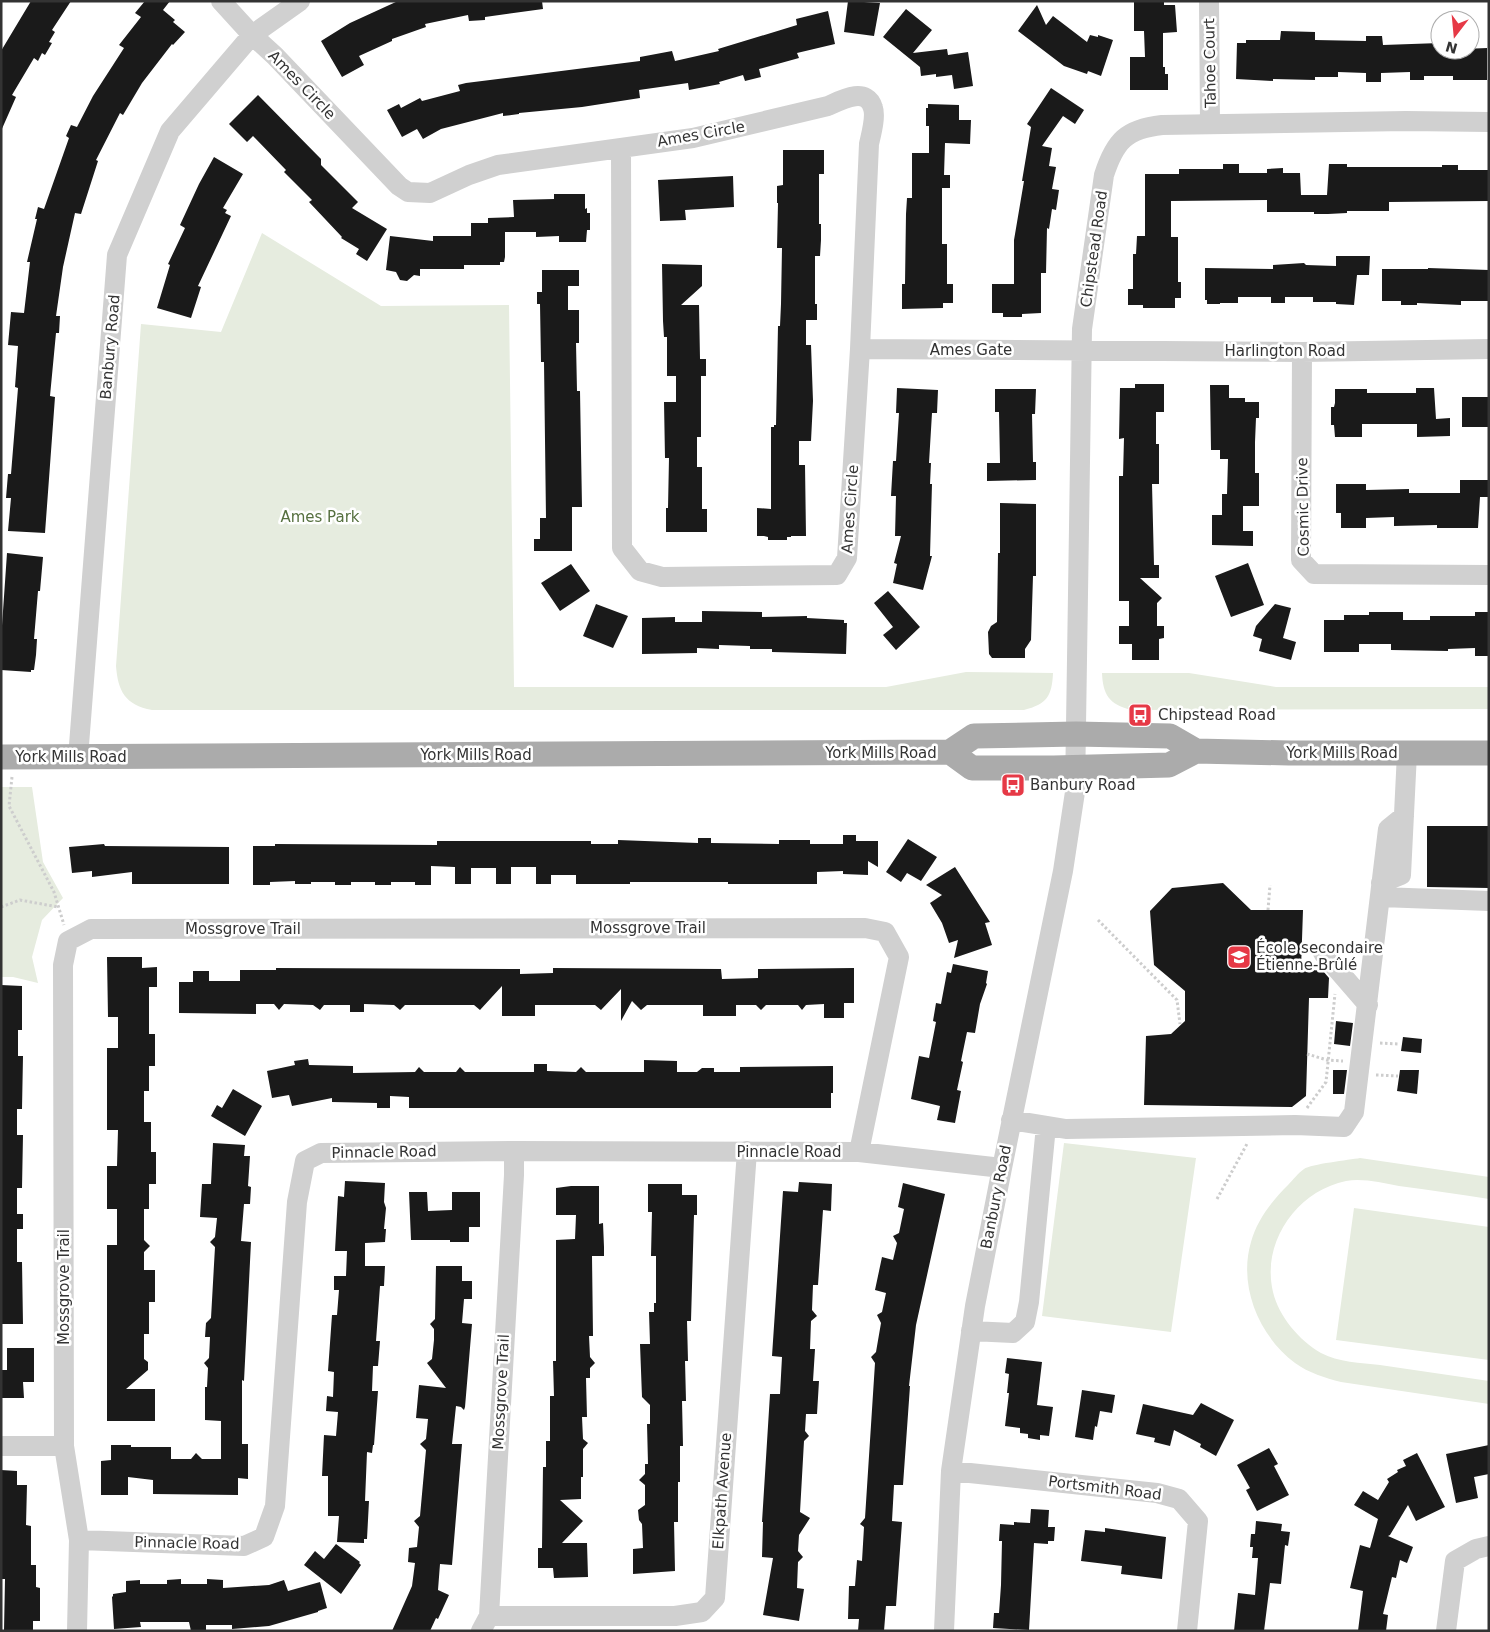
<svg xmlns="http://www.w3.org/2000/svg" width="1490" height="1632" viewBox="0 0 1490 1632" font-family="'DejaVu Sans',sans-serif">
<rect width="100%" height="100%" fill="#fff"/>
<!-- green -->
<path fill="#e6ecdf" d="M262,233L381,306L509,305L514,687H886L966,672L1053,673C1052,696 1047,704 1024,710H152C125,705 118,691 116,666L141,324L221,332Z
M1102,673H1189L1276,687H1489V709L1131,710C1109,704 1103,695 1102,673Z
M1,787H32L43,862L63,898L42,920L32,957L38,983L13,977H1Z
M1064,1143L1196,1158L1171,1332L1042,1316Z
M1360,1158L1489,1177V1199C1459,1194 1429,1190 1399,1186C1382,1183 1363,1178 1346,1181C1297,1191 1261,1242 1273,1292C1279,1317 1299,1340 1321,1353C1338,1362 1361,1363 1380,1365C1416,1370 1453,1376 1489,1381V1404L1341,1382C1325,1378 1309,1373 1295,1363C1259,1336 1238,1286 1251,1242C1257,1220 1272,1201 1288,1185C1293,1180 1298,1173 1304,1169C1311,1164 1349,1160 1360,1158Z
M1354,1208L1489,1227V1360L1336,1340Z"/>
<!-- building -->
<path fill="#1a1a1a" d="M31,1H71L52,30L55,32L49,42L52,43L45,55L42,53L38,61L34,58L12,95L16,97L1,131V51Z
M145,1H170L163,10L175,20L173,22L185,32L173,45L172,44L142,83L123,115L120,113L96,160L98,161L81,214L75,213L63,267L56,316H60L59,333H56L50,396L55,397L45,533L8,531L11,498H6L8,474H11L18,388L15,387L18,346L8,345L11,312L24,313L30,262H27L37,219H35L38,207L44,209L69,138L66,136L71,125L77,127L93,96L124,48L119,45L141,17L135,13Z
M398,1H542L543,9L485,17V20L469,21L468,15L425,24L426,27L392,39V41L359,56L364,65L342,77L321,41L350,23Z
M848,1L880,3L874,36L844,32Z
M1134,1H1158L1164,2V5H1175L1177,32L1163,33V67H1165V74H1168V90H1130V57H1145L1144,31H1134Z
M1037,5L1046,25L1053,16L1087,42L1090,35L1098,37V35L1113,40L1101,76L1088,71L1087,74L1064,66L1018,31Z
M906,9L932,30L913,53L947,49L948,55L968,52L973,86L954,89L952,75L936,77V74L921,76L920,67L883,37Z
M828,11L835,44L797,53L799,58L759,69L761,77L745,81L743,75L719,82L720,84L689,90L688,83L639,90L640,98L582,107L519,113V114L503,116V113L441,129L423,139L417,129L402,137L387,110L399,104L401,108L420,98L422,101L460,91L458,85L466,83L640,61V57L672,51L675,61L719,51L718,49L797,25L796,19Z
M1281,31L1315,32V40L1366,41V36H1382L1383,45L1440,43V50L1487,48V80H1453V76H1424V80H1410V72L1381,73V82H1366V73L1338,72V77H1315V80L1273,79V81L1236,79L1237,43H1246V40H1280Z
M1051,88L1084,110L1075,124L1063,116L1042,146L1052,148L1049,166L1056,167L1052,189L1059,190L1056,210L1052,209L1049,229L1047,228L1046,273H1041V313L1022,314V317H1003V313H992V284H1014V240L1024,181H1022L1031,127L1027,124Z
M258,95L321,159V165L358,202L352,208L387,229L367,261L356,254L359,249L341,238L342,237L309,202L312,200L284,172L286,170L253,136L247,142L229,124Z
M928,104L959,105V120H971L970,144L945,143L944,175H950V188H942V244H947V284H953V303H943V308L902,309V284H905L906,214L907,198H912V153H929V126H926V108H928Z
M783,150H824V174H819V224H821V240L820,256H815V304H817V320H806V345H811L813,401L811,441H799V465H805L806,536H791V537H787V540H768V537L764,536H757V508L771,509V427H774V425H776L778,326H780L781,304L782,248H777L778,203H777V186L783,185Z
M214,157L243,174L223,208L227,210L225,213L231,216L198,286L201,287L191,318L157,308L170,265L168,264L185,228L180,225L199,184Z
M1223,164H1239V173H1267V169L1283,168V173H1300L1301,195H1327L1329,164H1347V167H1442V165H1458V170H1489V201L1389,202V211H1347V213L1328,214H1314V212H1267V200L1171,201V237H1178V282H1181V298H1175V308H1143V305H1128V289H1133V254H1136L1137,236H1145V174H1179V169H1223Z
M733,176L734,207L685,210L686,220L660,221L658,180Z
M554,194H585V209L587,208V213H590V230H587L586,242H559V236L536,237V232H505V257L504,262H500V265H464V269H420V276L414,275L407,281L400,280L396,272L386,270L390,236L433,241V236H471V223H488V218L514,217L513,200L554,199Z
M1336,256H1370L1369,275H1357L1354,305L1336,304V302H1313V297H1285V303H1271V297H1238V303H1220V304H1207V300H1205V268L1273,269V265L1304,263L1306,265L1336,266Z
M662,264L702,265V286L681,305H699L700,359H706V376H701V437H697V467H702V509H707V532H666V508H668L669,458H665L664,402H676V376H667V337H664L663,321Z
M1428,268L1489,270V301H1461V305L1417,303V305H1401V301H1382V269H1428Z
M542,270H579V286H568V310H579V343H576L577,391H580L582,507H572V551H534V539H540V518H546L544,362H541L540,304H537V292H542Z
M1135,384H1164V412H1156V444H1159V484H1152L1154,565H1159V578H1140L1162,598L1157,603V626H1164V638L1159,639V660H1132V644H1119V626H1129V601H1119V476H1123L1124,438L1119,439L1120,388H1135Z
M1210,385H1229V398H1245V402H1259V418H1256L1255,442V473H1259V506H1243V531H1253V546L1212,545V515H1222V494H1227L1228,459H1220V450H1211Z
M897,388L938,390L937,413H932L929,463H931L930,484H932L930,556H932L923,590L893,583L897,564L894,563L901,536H895L896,496H891L893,461H896L899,413H896Z
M1416,388H1434L1436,419L1450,418V436L1417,437V424H1362V437H1335L1334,425H1331V407H1334L1335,403V389H1367V393H1416Z
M995,389H1036L1035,414H1032L1033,462H1036V480L987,481V463H1000L999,412H995Z
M1462,397H1489V427H1462Z
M1460,480H1489V497H1480L1478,528H1437V525L1394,526V517L1366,518V528H1341V513H1336V484H1366V490L1409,489V493H1460Z
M1000,503L1036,504V576H1033L1031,640L1025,649V658H992L989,654L988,632L991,626L997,622L998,553H1000Z
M7,553L43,557L40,591H38L34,639H37L36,655L34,670H31V672L1,670V640Z
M1248,563L1264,605L1231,617L1215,576Z
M571,564L590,591L560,611L541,583Z
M888,591L920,627L896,650L883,635L893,627L874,603Z
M596,604L628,616L613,648L583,636Z
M1275,604L1291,608L1283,638L1296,642L1291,660L1259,651L1262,639L1253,636L1256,626Z
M702,611L762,612V617L807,616V618L844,620V623H847L846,654L772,652V649H750V646L719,645V649L697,648V653L642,654V618L675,617V622H702Z
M1369,612H1403V620H1430V616H1475V612H1489L1488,656H1475V648L1448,649V651L1391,650V644H1359V652H1324V620H1344V615H1369Z
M1427,826H1489V888L1427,887Z
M843,835H856V841H878V867L868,861V875L843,874V871L817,872V884H728V882H630V884H576V875H551V884H536V867H511V884H496V868H471V884H455V867L431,866V885H415V882H391V885H375V882H351V885H335V882H311V884H295V881L270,882V885H253V846H275V844L437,845V841H591V844H618V840L698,843V838H711V843L779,844V840H810V844H843Z
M908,839L937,857L921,881L907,873L901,882L886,872Z
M104,844L105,846L229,847V884H132V872L92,877V871L72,873L69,847Z
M955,867L990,922L985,923L992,945L954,958L958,940L949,943L942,923L930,903L942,895L926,885Z
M1223,883L1251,910H1303L1301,969L1323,971L1329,978L1328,998H1309L1306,1096L1292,1107L1144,1105L1146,1036L1171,1034L1185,1021V991L1154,965L1150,911L1172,888Z
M107,957H142V968L157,967V987H149V1034H155V1066H149V1091H144V1122H151V1152H156V1184H149V1209H144V1240L150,1246L144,1252V1270H155V1302H149V1334H144V1359L148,1362V1370L126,1389H155V1421H107V1245H117V1209H107V1166H117L118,1130H107V1048H118V1017H108Z
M953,964L988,971L986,983L987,984L980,1004L975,1033L967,1032L961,1061L963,1062L957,1090L961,1091L955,1123L937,1120L940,1106L911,1099L919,1056L929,1058L936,1022L933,1021L936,1003L941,1004L947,972L951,973Z
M276,968L520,969V974L553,973V968L721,969L722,979L758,978V969L854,968V1003H844V1018H824V1004L806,1005L802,1010L798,1005H766L761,1010L756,1005H736V1016H703V1005H647L641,1010L632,1001L621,1021V989L601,1010L595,1005H535V1016H502V986L480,1010L474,1005H405L400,1010L394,1005L364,1004V1012H350V1005H324L320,1010L313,1005L284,1004L279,1010L274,1004H256V1014L179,1013V982H193V971H209V981H240V970H276Z
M1,985L22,986V1030H18V1056H23L22,1109H17V1135H23L22,1188H17V1214H23V1229H17V1262H22L23,1324H1Z
M1336,1021L1353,1023L1350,1046L1334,1044Z
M1403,1037L1422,1039L1421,1053L1401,1051Z
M308,1059L309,1065L353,1066V1073L415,1072L419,1067L424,1072H456L460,1067L465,1072H534V1064H547V1071L576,1072L581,1067L586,1072H644V1060L677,1061V1072H697L702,1068H714V1072H740V1067L833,1066V1093H831V1108H409V1097L390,1096V1108H377V1103L332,1102V1098L292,1106L289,1095L272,1098L267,1071L295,1065L294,1061Z
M1333,1070H1347L1344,1094H1333Z
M1400,1070H1419L1417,1094L1397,1091Z
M233,1089L262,1106L245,1136L211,1116L217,1105L222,1108Z
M213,1143L245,1145L244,1156H250L248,1186L251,1187L250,1204H244L241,1241L251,1242L244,1381L242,1380V1444H248V1479L238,1478V1495L153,1494V1480L128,1477V1495H101V1461L111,1460V1445H131V1447H171V1459H191L196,1453L202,1459H221V1421L205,1420V1387H207L208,1368L204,1363L209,1358L210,1337H205L206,1323L211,1318L215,1247L210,1242L215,1237L217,1218L200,1217L202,1184H211Z
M345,1181L385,1183L384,1202L386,1208L384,1229H386L385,1242L365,1243V1266H385L384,1286H380L376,1341H380L378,1366H373L372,1391H378L374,1445H373L372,1453L367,1452L365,1501H369L367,1539H364V1543L337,1542L339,1516H328V1476H322L324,1435L336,1436L338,1412L326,1411L327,1396L333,1397L334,1372L328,1371L332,1315H337L339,1290H334V1276H346L347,1251H335L338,1196L344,1197Z
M799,1182L832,1184L831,1211L823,1210L818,1285H813L812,1310L817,1316L811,1321L810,1349H815L813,1381H819L817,1414H806L805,1431L809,1436L804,1441L800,1512L810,1518L799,1535L798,1551L803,1557L798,1562L797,1588L804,1589L799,1621L763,1615L773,1558L762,1557L763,1522H762L770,1394H780L782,1357L772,1356L783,1191L798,1192Z
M903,1183L945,1194L916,1325L909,1386H910L903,1485H894L892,1521L902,1522L896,1606H886L884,1631H858L859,1619H848L849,1586H855L857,1560L862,1561L864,1527L860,1524L865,1518L875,1363L871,1357L876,1352L881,1323L877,1315L882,1312L886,1293L875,1290L882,1257L893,1260L897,1243L893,1236L899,1233L904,1209L898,1207Z
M648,1184H682V1195H697V1215H694L691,1321H687L688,1361H685L686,1401H682L683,1446H680V1482H678V1522H674L675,1571L633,1574V1549L643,1548L642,1524L639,1520L638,1510L645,1505V1485L639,1480L645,1474V1464H648L647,1424H650V1405L642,1397L640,1344H650L649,1312H654V1303H656V1256H651L652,1212H648Z
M571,1186H599V1224L603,1223L604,1247V1256H592L593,1336H589L590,1357L595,1363L590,1368V1378H586L587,1417H582L583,1439L588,1443L583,1449V1477H581V1499L560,1500L583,1521L562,1543H587L588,1577L554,1578L553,1568H538V1548H542L543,1467H546V1441H550V1396H554L553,1361H556V1240L575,1239L576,1215H556V1188Z
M409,1192H427L428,1211L452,1210V1192H480V1227H469V1242H450V1240H411Z
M436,1266H462V1281H472V1299H464L462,1323L472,1324L465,1407L464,1410L461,1407L456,1406L452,1444H462L452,1565L440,1564L438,1590L449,1595L438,1619L436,1618L430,1631H392L412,1586L415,1563L408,1562L409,1548L417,1547L419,1527L414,1521L420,1516L426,1450L420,1444L426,1439L428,1419L416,1418L419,1385L446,1388L427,1363L432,1359L434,1340V1329L430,1324L435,1319Z
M7,1348H34V1382H23L24,1398H1V1370H7Z
M1007,1358L1042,1362L1037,1405L1053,1407L1049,1436L1040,1435V1440L1028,1438V1434L1020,1433V1428L1005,1426L1009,1393H1007L1009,1374L1005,1373Z
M1082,1390L1115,1395L1112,1413L1100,1411L1097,1427L1095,1426L1093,1440L1075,1437Z
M1201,1403L1234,1420L1216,1456L1200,1447L1201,1444L1174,1430L1170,1446L1154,1442L1155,1438L1136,1434L1143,1404L1193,1415Z
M1489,1445V1474L1474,1477L1478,1498L1456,1503L1446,1454Z
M1269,1448L1278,1464L1274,1466L1289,1495L1257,1511L1246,1490L1250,1488L1237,1465Z
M1417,1453L1445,1507L1416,1521L1408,1505L1390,1535L1388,1536L1413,1547L1407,1563L1400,1560L1396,1578L1392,1577L1383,1614L1388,1615L1386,1631H1358L1363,1591L1350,1588L1360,1545L1370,1548L1378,1519L1354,1505L1363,1491L1378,1500L1389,1482L1387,1479L1398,1472L1397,1470L1406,1466L1403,1460Z
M1,1470L17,1471V1485H27L26,1525L31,1526V1565H36V1587L40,1588V1621H33V1631H4L5,1579H1Z
M1031,1509L1049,1510L1048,1527H1055L1054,1541H1048V1544L1034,1543L1029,1630L993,1628L994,1613H999L1001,1585L1002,1541H999L1000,1524L1014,1525V1522L1030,1523Z
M1256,1521L1282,1524L1281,1531L1290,1532L1288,1546L1285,1545L1281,1584L1270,1583L1264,1631H1234L1238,1593L1255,1595L1258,1558H1252L1253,1547H1250L1251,1534H1255Z
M1105,1528L1166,1537L1162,1579L1121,1574L1122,1566L1081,1561L1085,1530L1105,1532Z
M336,1544L360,1562L359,1563L361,1565L341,1594L304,1565L315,1551L324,1559Z
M181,1579V1584H207V1579L223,1580V1588L269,1585L284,1580L288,1591L320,1582L327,1608L318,1611V1612L269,1626L232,1629V1625H206V1631H191L189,1622H140L141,1627L114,1629L112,1597L113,1596V1594L126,1592V1581L140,1580V1584H167V1580Z"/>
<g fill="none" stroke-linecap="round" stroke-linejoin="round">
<!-- path -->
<path stroke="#cdcdcd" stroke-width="3" stroke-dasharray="2.5 2.5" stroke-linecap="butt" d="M12,777L9,806L54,892L64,925
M1,907L20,900L58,907
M1268,910L1270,885
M1098,920L1177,1000L1180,1024
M1380,1043L1399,1044
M1307,1054L1327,1060L1343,1061
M1376,1075L1398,1076
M1307,1108L1326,1082L1335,994
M1217,1199L1248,1142"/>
<!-- minor -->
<path stroke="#d0d0d0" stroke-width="20" d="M221,1L252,35L275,56L399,186L408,192L430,193L469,175L498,165L693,138L828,106C841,100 867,86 873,108C876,117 871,135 869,144L860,349L847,558L837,575L662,577L640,571L622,548L621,148
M1209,1L1210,124
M860,349L1302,352L1489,349
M1302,352L1301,560L1314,574L1489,575
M78,758L117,255L170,131L252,35L300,1
M1381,883L1401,875L1407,753
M1381,897L1489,901
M1323,953L1368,1005
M1011,1120L1066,1129L1295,1125L1344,1127L1354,1112L1388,829L1404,816
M971,1331L1013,1333L1025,1322L1029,1302L1046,1126
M1,1446H64
M951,1471L1157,1493L1179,1499L1198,1521L1187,1631
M79,1540L244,1546L264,1537L275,1506L297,1202L305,1161L321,1153L514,1151L859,1152L1002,1168
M489,1616H675L702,1612L715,1598L747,1151
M77,1631L79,1540L64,1446L63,965L68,941L91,929L865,928L885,932L899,957L859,1152
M481,1631L489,1616L514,1175V1151
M944,1631L951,1471L975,1306L1002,1168L1063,871L1075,792L1082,329L1104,175C1115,141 1126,129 1162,125L1406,121L1489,122
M1446,1631L1455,1561L1476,1549L1489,1546"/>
<!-- major -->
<path stroke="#ababab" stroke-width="25" d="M950,752L972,768H1054L1169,765L1196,751
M1,757L950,752L974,736L1076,734L1170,736L1196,751L1289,753H1489"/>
</g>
<!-- icons -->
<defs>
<g id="bus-square" transform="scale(1.25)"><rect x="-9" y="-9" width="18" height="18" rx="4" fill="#e63946" stroke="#fff"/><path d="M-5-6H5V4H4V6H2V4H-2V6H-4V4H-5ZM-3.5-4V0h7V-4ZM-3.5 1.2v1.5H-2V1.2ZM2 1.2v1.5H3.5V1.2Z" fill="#fff"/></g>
<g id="school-square" transform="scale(1.25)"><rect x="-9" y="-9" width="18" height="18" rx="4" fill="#e63946" stroke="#fff"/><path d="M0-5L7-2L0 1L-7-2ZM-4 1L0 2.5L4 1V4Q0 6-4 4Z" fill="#fff"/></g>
</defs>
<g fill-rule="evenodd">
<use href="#bus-square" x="1140" y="715"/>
<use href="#bus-square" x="1013" y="785"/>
<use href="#school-square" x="1239" y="957"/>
</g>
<g text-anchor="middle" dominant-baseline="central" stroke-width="5" stroke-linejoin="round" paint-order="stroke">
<!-- street labels -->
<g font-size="15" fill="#333" stroke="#fff">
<text transform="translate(1210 63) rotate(-91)">Tahoe Court</text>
<text transform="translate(302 85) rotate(46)">Ames Circle</text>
<text transform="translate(701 134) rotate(-10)">Ames Circle</text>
<text transform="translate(1094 249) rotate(-82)">Chipstead Road</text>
<text transform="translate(110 347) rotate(-85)">Banbury Road</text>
<text x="971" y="350">Ames Gate</text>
<text x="1285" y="351">Harlington Road</text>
<text transform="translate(1303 507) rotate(-91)">Cosmic Drive</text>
<text transform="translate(850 509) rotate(-86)">Ames Circle</text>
<text x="881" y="753">York Mills Road</text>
<text x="1342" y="753">York Mills Road</text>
<text x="476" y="755">York Mills Road</text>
<text x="71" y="757">York Mills Road</text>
<text x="648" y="928">Mossgrove Trail</text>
<text x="243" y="929">Mossgrove Trail</text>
<text transform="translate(384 1152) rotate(-1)">Pinnacle Road</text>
<text x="789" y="1152">Pinnacle Road</text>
<text transform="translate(996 1197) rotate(-79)">Banbury Road</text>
<text transform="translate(64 1287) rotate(-90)">Mossgrove Trail</text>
<text transform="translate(501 1392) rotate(-87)">Mossgrove Trail</text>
<text transform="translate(1105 1488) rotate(7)">Portsmith Road</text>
<text transform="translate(722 1491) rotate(-86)">Elkpath Avenue</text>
<text transform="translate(187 1543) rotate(1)">Pinnacle Road</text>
</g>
<!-- park labels -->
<g font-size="15" fill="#56703f" stroke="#fff">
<text x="320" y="517">Ames Park</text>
</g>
<!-- poi labels -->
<g font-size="15" fill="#333" stroke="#fff" text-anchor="start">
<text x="1158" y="715">Chipstead Road</text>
<text x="1030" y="785">Banbury Road</text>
<text x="1256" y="948">École secondaire<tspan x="1256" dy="17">Étienne-Brûlé</tspan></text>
</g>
</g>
<!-- border -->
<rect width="1490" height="1632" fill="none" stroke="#333333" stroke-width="5"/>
<!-- north arrow -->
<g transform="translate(1455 35) rotate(196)"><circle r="24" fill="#ffffff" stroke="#adadad"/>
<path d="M0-4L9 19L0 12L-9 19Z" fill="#e63946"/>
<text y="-8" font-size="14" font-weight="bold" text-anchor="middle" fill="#333333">N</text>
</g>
</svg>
